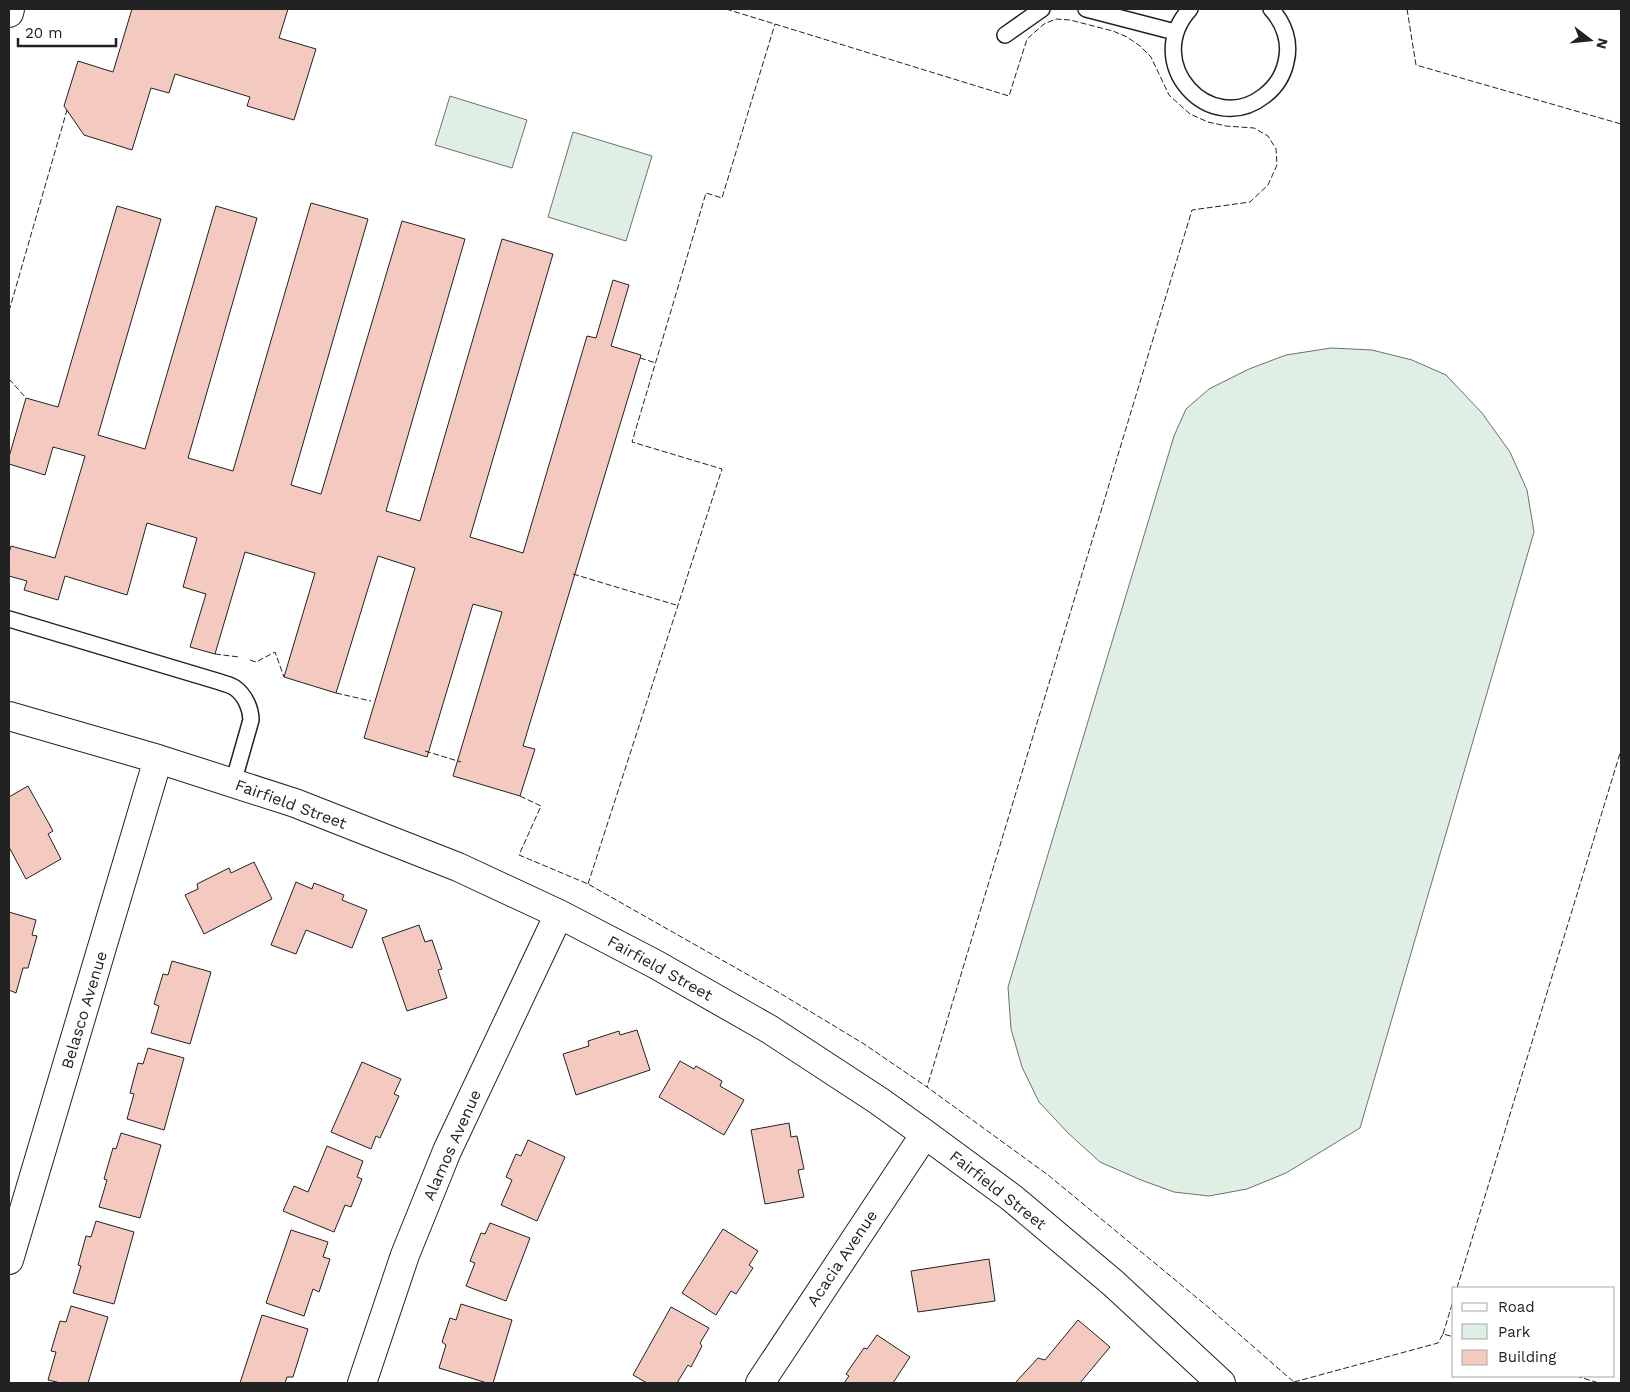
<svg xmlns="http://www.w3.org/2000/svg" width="1630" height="1392" viewBox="0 0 1630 1392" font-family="'Work Sans',sans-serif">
<rect width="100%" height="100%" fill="#fff"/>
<!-- green -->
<path fill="#e0efe3" stroke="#6f6f6f" d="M450,96L527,120L512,168L435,145Z
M573,132L652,156L626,241L548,217Z
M1331,348L1372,350L1412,360L1446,375L1482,413L1510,452L1527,490L1534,532L1360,1128L1286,1173L1247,1189L1209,1196L1174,1192L1141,1180L1100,1162L1068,1133L1039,1102L1022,1067L1011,1029L1008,987L1174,436L1186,409L1209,389L1249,369L1286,355Z"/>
<!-- building -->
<path fill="#f3c9c0" stroke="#222" d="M132,9H288L279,38L316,49L294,120L247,106L250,97L175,74L169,93L151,88L132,150L84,135L64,106L78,61L113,72Z
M311,203L368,219L291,485L321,494L402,221L465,239L386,511L420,521L502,239L553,254L470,537L523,553L587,336L596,338L613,280L629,285L611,346L641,355L523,746L535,749L520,796L453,776L502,612L473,604L427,757L364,738L415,568L378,556L336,693L284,677L315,573L245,552L215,654L190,647L206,594L183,587L197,538L147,523L127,595L65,576L58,600L24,590L27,581L9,576V553L11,546L55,558L85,456L53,447L45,475L9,464V457L26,398L58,407L117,206L161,219L98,435L145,449L216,206L257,218L188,458L233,471Z
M28,786L53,831L48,834L61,859L26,879L9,847V797Z
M254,862L272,899L204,934L185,895L198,889L197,884L229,868L231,873Z
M296,882L312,889L314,883L344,895L342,900L367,910L352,948L306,930L296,954L271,945Z
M9,912L36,920L32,935L37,936L28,968H23L16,993L9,990Z
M419,925L425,942L432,940L442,969L438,970L447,998L407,1011L382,938Z
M172,961L211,972L190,1044L151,1033L159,1006L154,1004L163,974L168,975Z
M637,1030L650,1070L576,1095L563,1054L589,1046L588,1041L619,1031L620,1035Z
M148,1048L184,1058L164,1130L127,1119L134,1094L130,1093L138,1063L143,1064Z
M680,1061L694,1069L696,1066L722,1081L720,1086L744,1100L724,1135L659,1097Z
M362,1062L401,1079L394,1094L399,1096L380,1138L376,1136L371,1149L331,1132Z
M789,1123L791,1137L797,1136L804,1169L798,1170L804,1197L765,1204L751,1130Z
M121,1133L161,1145L140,1218L99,1207L107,1180L104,1179L113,1148L116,1149Z
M528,1140L565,1157L537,1221L501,1205L512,1180L506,1177L516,1154L521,1156Z
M327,1146L363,1161L357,1177L362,1179L351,1207L345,1205L334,1232L283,1211L294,1186L308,1192Z
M96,1221L134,1232L114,1304L73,1293L81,1266L78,1265L86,1236L91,1237Z
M490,1223L530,1238L506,1301L466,1286L475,1263L470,1261L481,1233L485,1234Z
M723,1229L758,1251L749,1265L753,1268L736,1294L731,1291L716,1315L682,1293Z
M291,1230L328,1242L323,1257L330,1259L319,1292L313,1289L304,1316L266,1303Z
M989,1259L995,1301L918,1312L911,1271Z
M461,1304L512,1320L493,1383H487L439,1368L446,1345L442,1342L450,1318L456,1320Z
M71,1306L108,1317L88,1383H61L48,1380L56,1352L51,1351L60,1321L66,1322Z
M671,1307L709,1328L700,1343L702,1346L691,1367L688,1365L677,1383H647L633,1375Z
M262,1315L308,1329L293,1377H287L285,1383H240Z
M1078,1320L1110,1347L1080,1383H1015L1038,1358L1045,1360Z
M877,1335L910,1357L893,1383H844L849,1376L846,1374L864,1348L867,1349Z"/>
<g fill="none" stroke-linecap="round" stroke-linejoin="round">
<!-- lane casing -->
<g stroke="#222" stroke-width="18">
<path id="lane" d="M1086,9L1175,32
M1190,9C1141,63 1210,138 1264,96C1276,87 1283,76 1286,62C1291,42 1284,23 1271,9
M1005,35L1042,9
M9,619L220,682C225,684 231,685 235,688C245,695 251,709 251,720L233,783"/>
</g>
<!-- street casing -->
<g stroke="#222" stroke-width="30">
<path id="street" d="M9,13L10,9
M9,716L158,759L295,803L458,867L559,914L655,964L769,1029L879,1101L925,1134L1012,1198L1113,1283L1221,1383
M9,1260L158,759
M362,1383L405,1255L447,1151L559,914
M760,1383L925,1134"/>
</g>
<!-- lane -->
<use href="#lane" stroke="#fff" stroke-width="15"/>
<!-- street -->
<use href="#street" stroke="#fff" stroke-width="28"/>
<!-- fence -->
<path stroke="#222" stroke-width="1" stroke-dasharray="6 2.5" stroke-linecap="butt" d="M726,9L1009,96L1027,39L1044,24L1056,19L1070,20L1113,31L1127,37L1140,46L1151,57L1169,95L1190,114L1208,122L1226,126L1254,128L1268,136L1276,149L1277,165L1268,185L1250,202L1192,210L927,1087
M1407,9L1416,65L1621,124
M9,311L67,110
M640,358L656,363
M9,379L26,398
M573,574L676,605
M215,654L239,657
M250,660L256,662L275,652L284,677
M336,693L371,701
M425,751L461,762
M520,796L541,806L519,855L588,884L773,989L864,1044L927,1087L1048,1175L1208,1307L1295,1383
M588,884L722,469L632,442L706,193L722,198L775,24
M1457,1288L1621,750
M1443,1334L1454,1298
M1576,1376L1599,1383
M1294,1382L1438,1343L1443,1334L1454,1337"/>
</g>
<g text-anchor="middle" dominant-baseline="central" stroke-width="4" stroke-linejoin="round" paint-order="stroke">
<!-- street labels -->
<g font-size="16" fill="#222" stroke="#fff">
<text transform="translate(291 804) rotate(20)">Fairfield Street</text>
<text transform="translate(660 968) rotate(29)">Fairfield Street</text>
<text transform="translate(84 1010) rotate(-73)">Belasco Avenue</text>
<text transform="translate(452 1145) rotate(-66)">Alamos Avenue</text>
<text transform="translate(998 1190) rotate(38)">Fairfield Street</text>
<text transform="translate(842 1258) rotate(-56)">Acacia Avenue</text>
</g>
</g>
<!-- border -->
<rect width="1630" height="1392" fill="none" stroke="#222222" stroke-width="20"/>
<!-- legend -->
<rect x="1452" y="1287" width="162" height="90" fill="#ffffff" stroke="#a7a7a7"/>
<rect x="1462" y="1303" width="25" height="8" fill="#ffffff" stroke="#a7a7a7"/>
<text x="1498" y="1312" font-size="15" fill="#222222">Road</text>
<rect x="1462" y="1324" width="25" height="15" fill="#e0efe3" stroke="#a7a7a7"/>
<text x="1498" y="1337" font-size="15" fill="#222222">Park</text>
<rect x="1462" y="1350" width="25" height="15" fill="#f3c9c0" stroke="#a7a7a7"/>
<text x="1498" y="1362" font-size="15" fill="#222222">Building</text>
<!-- north arrow -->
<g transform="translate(1590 40) rotate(106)" stroke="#ffffff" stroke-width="4" paint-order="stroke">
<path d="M0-4L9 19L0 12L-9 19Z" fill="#222222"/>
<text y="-8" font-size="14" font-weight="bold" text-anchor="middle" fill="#222222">N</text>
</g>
<!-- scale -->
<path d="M18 38v8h98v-8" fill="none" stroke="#222222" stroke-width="2.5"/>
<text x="25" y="38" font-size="15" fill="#222222" stroke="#ffffff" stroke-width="4" paint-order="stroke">20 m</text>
</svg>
